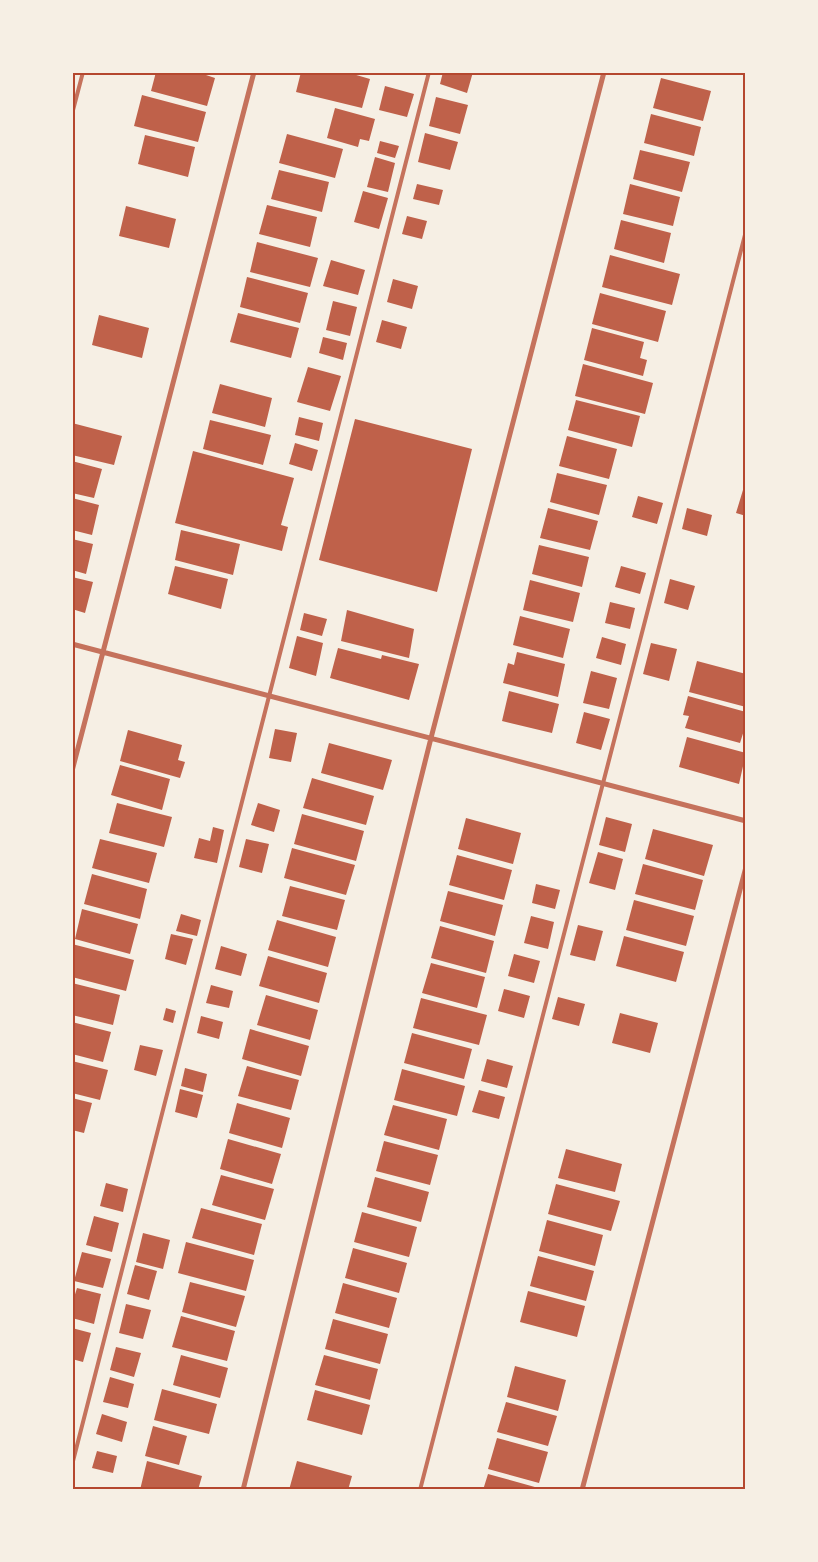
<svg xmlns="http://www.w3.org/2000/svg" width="818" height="1562" viewBox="0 0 818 1562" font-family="'DM Sans',sans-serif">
<rect width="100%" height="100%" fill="#f6efe4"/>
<!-- building -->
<path fill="#bf614a" d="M156,72H197L215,78L207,106L151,91Z
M301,72H346L370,79L362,108L296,92Z
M443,72H473L467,93L440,84Z
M661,78L711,91L703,121L653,108Z
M385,86L414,94L407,117L379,110Z
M142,95L206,112L198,142L134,126Z
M436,97L468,105L460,134L429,126Z
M335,108L375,119L369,141L360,139L358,147L327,138Z
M651,114L701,127L694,156L644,143Z
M425,133L458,142L450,170L418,162Z
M287,134L343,149L335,178L279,163Z
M145,135L195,147L188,177L138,164Z
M380,141L399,146L395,158L377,153Z
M640,150L690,162L682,192L633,179Z
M375,157L395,163L388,192L367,187Z
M279,170L329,182L322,212L271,199Z
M417,184L443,190L439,205L413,199Z
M630,184L680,197L673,226L623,214Z
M363,191L388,198L379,229L354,222Z
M267,205L317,217L310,247L259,234Z
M126,206L176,219L169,248L119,236Z
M407,216L427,221L422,239L402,234Z
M621,220L671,233L664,263L614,249Z
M257,242L318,258L310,287L250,272Z
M610,255L680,274L672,305L602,287Z
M331,260L365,270L358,295L323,286Z
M247,277L308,293L300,323L240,307Z
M393,279L418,286L412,309L387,302Z
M600,293L666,311L658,342L592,324Z
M333,301L357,307L350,336L326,330Z
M238,313L299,328L291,358L230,342Z
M99,315L149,328L142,358L92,345Z
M382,320L407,327L401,349L376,342Z
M592,328L644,342L640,358L647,360L643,376L584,360Z
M323,337L347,343L343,360L319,353Z
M583,364L653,383L645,414L575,396Z
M308,367L341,376L330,411L297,402Z
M220,384L272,398L265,427L212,413Z
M576,400L640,416L632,447L568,430Z
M299,417L323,423L319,441L295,435Z
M355,419L472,449L437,592L319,560Z
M210,420L271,435L263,465L203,449Z
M72,423L122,436L114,465L72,455Z
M567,436L617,449L609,479L559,466Z
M295,443L318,450L312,471L289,464Z
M193,451L294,478L281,525L288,527L282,551L175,523Z
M72,461L102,469L94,498L72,493Z
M557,473L607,485L599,515L550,502Z
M746,480V516L736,513Z
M638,496L663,503L657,524L632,517Z
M72,498L99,505L92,535L72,530Z
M548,508L598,521L590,550L540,538Z
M687,508L712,515L707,536L682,529Z
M181,530L240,544L233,575L175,560Z
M72,539L93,544L86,574L72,570Z
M539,545L589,557L582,587L532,574Z
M175,566L228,579L221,609L168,594Z
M621,566L646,573L640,594L615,587Z
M72,577L93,582L85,613L72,609Z
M670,579L695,586L688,610L664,603Z
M530,580L580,593L573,622L523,610Z
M610,602L635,608L630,629L605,623Z
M347,610L414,629L409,658L341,641Z
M304,613L327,619L322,636L300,630Z
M520,616L570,629L563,658L513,645Z
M297,636L323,643L316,676L289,668Z
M602,637L626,644L621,665L596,658Z
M651,643L677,649L669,681L643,674Z
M338,648L381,659L382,655L419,664L409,700L330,678Z
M517,652L565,664L558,697L503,683L508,663L514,665Z
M697,661L746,674V707L689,692Z
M591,671L617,678L609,709L583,703Z
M509,691L559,704L552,733L502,721Z
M688,696L746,712V724L740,743L685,728L689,716L683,715Z
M584,712L610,719L601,750L576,743Z
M275,729L297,733L291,762L269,758Z
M128,730L182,745L178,760L185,762L180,778L120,761Z
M687,737L746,753L739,784L679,767Z
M329,743L392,760L383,790L321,773Z
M120,765L170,779L162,810L111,795Z
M312,778L374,796L366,825L303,808Z
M117,803L172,817L164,847L109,833Z
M258,803L280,810L274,832L251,825Z
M302,814L364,831L356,861L294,844Z
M606,817L632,824L625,852L599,845Z
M466,818L521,833L513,864L458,849Z
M213,827L224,830L217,863L194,858L199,838L210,841Z
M653,829L713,845L704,876L645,859Z
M100,839L157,853L149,883L92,868Z
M246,839L269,844L262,873L239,867Z
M292,848L355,865L346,895L284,878Z
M598,852L623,859L615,890L589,883Z
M457,855L512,870L504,900L449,885Z
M643,864L703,880L695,910L635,894Z
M92,874L147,889L140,919L84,904Z
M536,884L560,890L555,909L532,903Z
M290,886L345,900L337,930L282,916Z
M448,891L503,905L495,936L440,921Z
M634,900L694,916L686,946L626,930Z
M82,909L138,924L130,954L75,939Z
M181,914L201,920L197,936L176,931Z
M531,916L554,922L548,949L524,943Z
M277,920L336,937L328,967L268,950Z
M578,925L603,931L595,961L570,955Z
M440,926L494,941L486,973L431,958Z
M171,934L193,939L186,965L165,959Z
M624,936L684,952L676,982L616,966Z
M72,944L134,960L126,991L72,977Z
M221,946L247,954L241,976L215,969Z
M514,954L540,961L534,983L508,976Z
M268,956L327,973L319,1003L259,986Z
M431,963L485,977L477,1008L422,993Z
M72,983L120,995L113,1025L72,1015Z
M211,985L233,991L229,1008L206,1003Z
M504,989L530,996L524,1018L498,1011Z
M266,995L318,1010L310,1040L257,1025Z
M558,997L585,1004L579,1026L552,1019Z
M421,998L487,1015L479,1045L413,1028Z
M166,1008L176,1011L173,1023L163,1020Z
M620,1013L658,1023L650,1053L612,1043Z
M201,1016L223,1022L219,1039L197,1033Z
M72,1022L111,1032L103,1062L72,1054Z
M250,1029L309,1046L301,1076L242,1059Z
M412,1033L472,1049L464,1079L404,1063Z
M140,1045L163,1050L156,1076L134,1070Z
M487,1059L513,1066L507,1088L481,1081Z
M72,1061L108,1070L100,1100L72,1093Z
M247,1066L299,1080L291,1110L238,1096Z
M185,1068L207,1074L203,1092L181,1086Z
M402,1069L465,1086L457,1116L394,1100Z
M180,1089L203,1095L197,1118L175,1112Z
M479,1090L505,1097L499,1119L472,1112Z
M72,1098L92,1103L84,1133L72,1130Z
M237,1103L290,1118L282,1148L229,1133Z
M393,1105L447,1119L439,1150L384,1135Z
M228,1139L281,1154L272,1184L220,1169Z
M384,1141L438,1155L430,1185L376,1171Z
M566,1149L622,1164L615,1192L558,1178Z
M221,1175L274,1189L265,1220L212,1205Z
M375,1177L429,1192L421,1222L367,1207Z
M106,1183L128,1189L123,1212L100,1206Z
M556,1184L620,1201L611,1231L548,1214Z
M201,1208L262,1224L254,1255L192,1238Z
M362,1212L417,1227L409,1257L354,1242Z
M94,1216L119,1223L112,1252L86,1245Z
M547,1220L603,1235L595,1266L539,1251Z
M143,1233L170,1240L163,1269L136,1262Z
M186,1242L254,1260L246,1291L178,1273Z
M353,1248L407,1263L399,1293L345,1278Z
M82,1252L111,1259L103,1288L74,1281Z
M538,1256L594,1271L586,1301L530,1286Z
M135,1265L157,1271L149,1300L127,1294Z
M190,1282L245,1296L236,1327L182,1312Z
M343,1283L397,1298L389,1328L335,1313Z
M77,1288L101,1294L94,1324L72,1318V1304Z
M528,1291L585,1306L577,1337L520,1322Z
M126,1304L151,1310L143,1339L119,1333Z
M181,1316L235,1331L227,1361L172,1347Z
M333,1319L388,1334L380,1364L325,1349Z
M72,1328L91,1333L83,1362L72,1359Z
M116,1347L141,1353L134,1377L110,1370Z
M181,1355L228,1368L220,1398L173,1385Z
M324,1355L378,1369L370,1400L315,1385Z
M515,1366L566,1380L558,1411L507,1397Z
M110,1377L134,1384L128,1408L103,1402Z
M162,1389L217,1404L209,1434L154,1420Z
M315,1390L370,1405L362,1435L307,1420Z
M506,1402L557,1416L548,1446L497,1432Z
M102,1414L127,1422L122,1442L96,1434Z
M153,1426L187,1436L179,1465L145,1456Z
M497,1438L548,1452L539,1483L488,1469Z
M97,1451L117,1456L113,1473L92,1468Z
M147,1461L202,1476L198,1490H140Z
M297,1461L352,1476L348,1490H289Z
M488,1474L542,1489V1490H483Z"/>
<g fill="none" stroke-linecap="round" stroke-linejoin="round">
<!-- service -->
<path stroke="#c5725c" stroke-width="4" d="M72,114L83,72
M72,1465L429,72
M420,1490L746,231"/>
<!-- minor -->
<path stroke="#c5725c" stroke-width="5" d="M72,644L746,821
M72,771L254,72
M243,1490L431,738L604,72
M582,1490L746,867"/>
</g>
<!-- border -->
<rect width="818" height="1562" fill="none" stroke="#f6efe4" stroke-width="148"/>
<rect x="74" y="74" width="670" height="1414" fill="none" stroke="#b5482f" stroke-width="2"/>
</svg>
